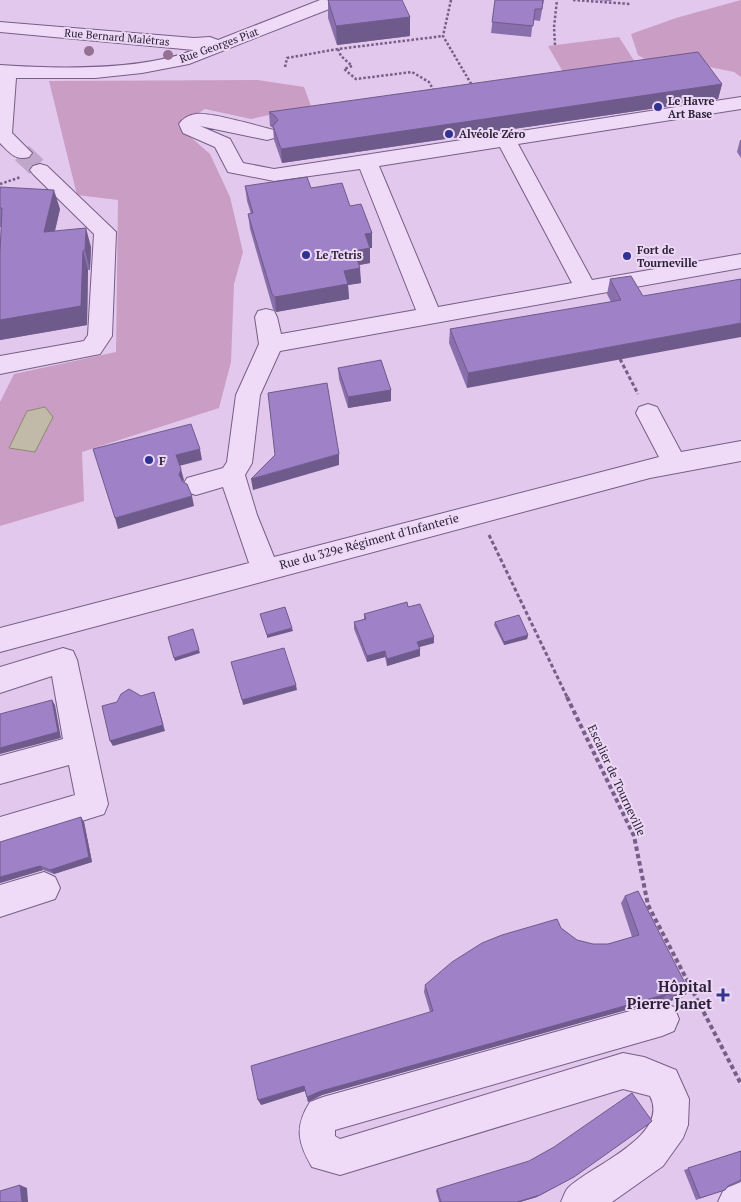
<svg xmlns="http://www.w3.org/2000/svg" width="741" height="1202" viewBox="0 0 741 1202" font-family="'PT Serif',serif">
<rect width="100%" height="100%" fill="#e2c8ec"/>
<!-- green -->
<path fill="#ca9dc4" d="M741,0V77L734,72L690,63L658,67L638,55L631,34L676,18Z
M619,37L638,67L566,77L548,46Z
M258,80L304,87L311,106L251,119L205,109L178,126L210,154L230,197L243,252L234,284L231,362L219,408L82,452L84,501L0,526V402L14,374L116,352L118,200L77,195L49,81Z"/>
<!-- water -->
<path fill="#c1baa9" stroke="#8f8770" d="M45,407L53,417L35,452L9,448L27,411Z"/>
<g fill="none" stroke-linecap="round" stroke-linejoin="round">
<!-- minor-tunnel -->
<path stroke="#bea7c8" stroke-width="20" stroke-dasharray="20 10" stroke-linecap="butt" d="M22,153L40,170"/>
<!-- minor casing -->
<g stroke="#755e87" stroke-width="2">
<path id="minor" d="M320,0H345L342,4L189,64L142,73L95,78H16L12,133L32,153L29,157C15,161 9,152 0,143V65C59,69 139,71 194,50L0,32V22L194,38L210,37L218,40Z
M741,97V109L518,144L592,280L741,254V268L280,351L260,395L252,463L245,475L257,515L274,557L659,457L636,413L639,407L648,404L657,407L681,452L741,441V461L650,478L0,652V628L249,563L223,487L196,495L187,492L183,485L187,478L223,468L227,462L236,395L259,344L255,317L258,311L266,309L274,311L277,317L281,334L416,310L360,169L274,181L228,172L215,147L183,133L179,124C183,118 189,115 196,114C211,112 257,126 274,130L277,134L274,138L267,140L200,126L230,139L243,163L274,169ZM500,147L572,283L438,307L379,166Z
M40,164L47,166L116,232L112,336L100,354L0,374V356L84,341L88,335L94,234L33,174L30,170L33,166Z
M63,648L73,651L77,660L108,804L104,814L0,847V817L75,795L69,765L0,784V756L63,739L52,676L0,693V667Z
M44,872L55,877L60,888L55,899L0,917V885Z
M662,1002L674,1007L679,1019L674,1031L662,1036L335,1130V1136L340,1139L623,1053L644,1057L676,1070L689,1099L688,1125L683,1138L663,1166L612,1202H561C563,1198 565,1191 568,1188C590,1166 671,1136 650,1096L623,1089L340,1175L312,1167C298,1143 294,1127 310,1102L323,1097Z
M741,1182V1202H718L724,1189Z"/>
</g>
<!-- path-far2 -->
<path stroke="#755e87" stroke-width="2.5" stroke-dasharray="2.5 2" stroke-linecap="butt" d="M451,0L443,36L473,87
M573,0L631,4
M555,45L554,27L557,0
M338,49L341,56L352,66L344,69L356,79L412,72L429,82L434,91
M285,67L287,58L338,49L443,36
M0,184L21,177"/>
<!-- path-far1 -->
<path stroke="#755e87" stroke-width="3" stroke-dasharray="4 2.5" stroke-linecap="butt" d="M620,359L638,394
M489,535L568,699"/>
<!-- path -->
<path stroke="#755e87" stroke-width="4" stroke-dasharray="4.5 3" stroke-linecap="butt" d="M567,697L634,836L648,905L741,1084"/>
<!-- minor -->
<use href="#minor" fill="#efdbf7" fill-rule="evenodd"/>
</g>
<!-- trees -->
<g fill="#947192">
<circle cx="89" cy="51" r="5"/>
<circle cx="168" cy="55" r="5"/>
</g>
<!-- wall -->
<path fill="#896fac" d="M328,0L410,17V36L337,45L328,18Z
M495,0H544L540,21L533,20L531,37L491,33Z
M594,0H612L611,1Z
M722,84L718,99L282,163L274,140L273,128L270,126L269,112Z
M740,140H741V158L737,152Z
M245,186L311,188L350,206L372,233V248H370V263L359,265L361,283L348,285L349,299L276,312L273,309L250,229L248,214H251L247,201Z
M0,187L60,209L55,231L91,247L90,270H88L87,325L0,340V253L1,227H0Z
M610,279L643,296L467,388L449,343L450,329L611,302L607,294Z
M338,368L391,390V401L348,408L339,379Z
M408,607L434,643L419,647L420,656L387,666L385,657L367,662L354,629V622L364,619V614Z
M495,622L528,635L527,639L504,645L494,625Z
M84,822L92,862L54,874L43,870L0,883Z
M625,896L689,991L683,997L667,1002L662,1000L322,1095L308,1102L305,1091L261,1105L430,1012L424,992L425,985L561,928L577,940L593,944H608L632,937L621,903Z
M741,1151V1181L728,1186L725,1190L696,1200L684,1170Z
M437,1189L537,1197L520,1202H439L436,1191Z"/>
<!-- shaded-wall -->
<path fill="#6f5a8c" d="M410,17V36L337,45L336,26Z
M722,84L718,99L282,163L281,149Z
M54,190L60,209L50,251L44,232Z
M86,228L91,247L90,270L85,250Z
M372,233V248H370V263L354,266V251L365,234Z
M83,251L88,270L87,325L0,340V320Z
M360,268L361,283L348,285L349,299L276,312L275,297L344,271Z
M741,323V337L467,388L468,373Z
M391,390V401L348,408V397Z
M200,449L202,460L179,466L176,455Z
M339,454V465L253,490L251,479Z
M181,469L184,480L181,486L179,475Z
M192,496L194,506L118,529L115,518Z
M292,628L293,631L267,638V635Z
M528,635L527,639L504,645V642Z
M434,637V643L416,648L417,642Z
M420,649V656L387,666V659Z
M199,650L200,653L175,661L174,658Z
M385,651V657L367,662V656Z
M296,685L297,690L243,705L242,700Z
M154,692L165,731L113,746L110,741Z
M52,700L55,705L61,738L0,754V748Z
M81,817L84,822L92,862L54,874L50,870Z
M40,866L43,870L0,883V877Z
M689,991L683,997L667,1002L673,996Z
M667,994L662,1000L322,1095L308,1102L307,1097L321,1091Z
M304,1086L305,1091L261,1105L258,1100Z
M570,1179L537,1197L520,1202H517Z
M20,1185L27,1188L28,1202H22Z"/>
<!-- building -->
<path fill="#9f81c8" stroke="#6f5a8c" d="M328,0H402L410,17L336,26Z
M495,0H543L542,9H535L533,26L492,22Z
M698,52L722,84L281,149L273,126L278,120L274,115L269,112Z
M307,177L311,188L342,183L350,206L361,204L372,233L365,234L370,248L354,251L360,268L344,271L348,284L275,297L272,294L248,214L253,213L245,186Z
M0,187L54,190L44,232L86,228L85,250L83,251L81,306L0,320V253L2,208H0Z
M631,276L643,296L741,279V323L468,373L450,329L621,300L610,279Z
M381,360L391,390L348,397L338,368Z
M327,383L339,454L251,479L275,455L268,393Z
M191,424L200,449L176,455L181,469L179,475L183,482L187,484L192,496L115,518L93,449Z
M407,602L408,607L420,604L434,637L417,642L420,649L387,659L385,651L367,656L354,622L366,619L364,614Z
M285,607L292,628L267,635L260,614Z
M519,615L528,635L504,642L495,622Z
M193,629L199,650L174,658L168,637Z
M284,648L296,685L242,700L231,662Z
M129,689L141,696L154,692L163,725L110,741L102,706L117,702L121,694Z
M52,700L58,732L0,748V714Z
M81,817L89,857L50,870L40,866L0,877V842Z
M638,891L689,991L673,996L667,994L321,1091L307,1097L304,1086L258,1100L251,1066L433,1011L425,985L452,962L482,943L502,935L557,919L561,928L577,940L593,944H608L639,935L625,896Z
M632,1093L652,1121L650,1123L574,1177L540,1195L517,1202H441L437,1189L529,1161L554,1147Z
M741,1151V1180L728,1186L725,1190L700,1198L688,1168Z
M20,1185L22,1202H0V1191Z"/>
<!-- markers -->
<g fill="#323293" stroke="#ecd8f4" stroke-width="2">
<circle cx="658" cy="107" r="5"/>
<circle cx="449" cy="134" r="5"/>
<circle cx="306" cy="255" r="5"/>
<circle cx="627" cy="256" r="5"/>
<circle cx="149" cy="460" r="5"/>
<path d="M720.5 987.5h5v5h5v5h-5v5h-5v-5h-5v-5h5z"/>
</g>
<g text-anchor="middle" dominant-baseline="central" stroke-width="4" stroke-linejoin="round" paint-order="stroke">
<!-- far-street labels -->
<g font-size="11" fill="#2d2139" stroke="#ecd8f4">
<text transform="translate(117 37) rotate(5)">Rue Bernard Malétras</text>
<text transform="translate(219 45) rotate(-20)">Rue Georges Piat</text>
</g>
<!-- far-poi labels -->
<g font-size="11" font-weight="bold" fill="#2d2139" stroke="#ecd8f4" text-anchor="start">
<text x="668" y="101">Le Havre<tspan x="668" dy="13">Art Base</tspan></text>
<text x="459" y="134">Alvéole Zéro</text>
<text x="637" y="250">Fort de<tspan x="637" dy="13">Tourneville</tspan></text>
<text x="316" y="255">Le Tetris</text>
</g>
<!-- poi labels -->
<g font-size="12" font-weight="bold" fill="#2d2139" stroke="#ecd8f4" text-anchor="start">
<text x="159" y="460">F</text>
</g>
<!-- street labels -->
<g font-size="12" fill="#2d2139" stroke="#ecd8f4">
<text transform="translate(369 541) rotate(-15)">Rue du 329e Régiment d'Infanterie</text>
<text transform="translate(617 780) rotate(65)">Escalier de Tourneville</text>
</g>
<!-- near-poi labels -->
<g font-size="15" font-weight="bold" fill="#2d2139" stroke="#ecd8f4" text-anchor="end">
<text x="712" y="986">Hôpital<tspan x="712" dy="17">Pierre Janet</tspan></text>
</g>
</g>
</svg>
